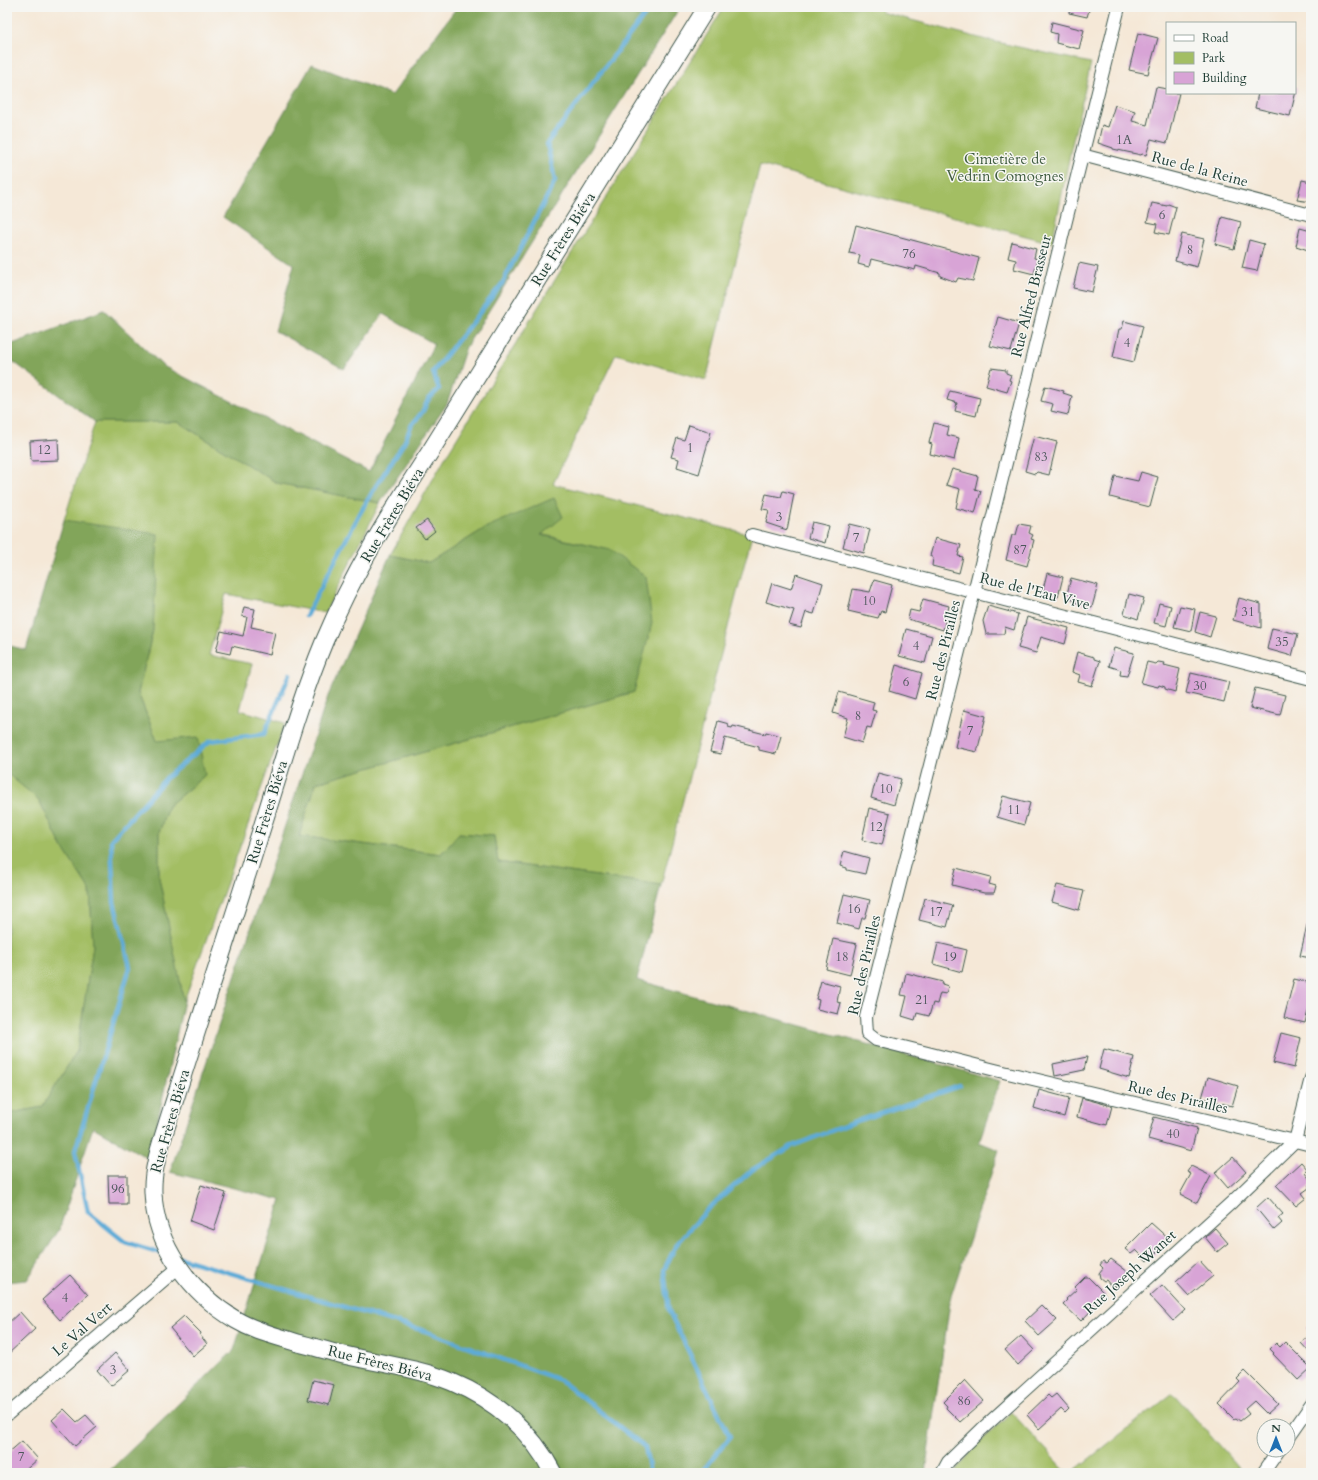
<svg xmlns="http://www.w3.org/2000/svg" width="1318" height="1480" viewBox="0 0 1318 1480" font-family="Cardo,serif">
<rect width="100%" height="100%" fill="#f6f6f2"/>
<filter id="ink" filterUnits="userSpaceOnUse"><feTurbulence type="fractalNoise" baseFrequency=".025" numOctaves="2"/><feDisplacementMap in="SourceGraphic" scale="8" xChannelSelector="R" yChannelSelector="G"/><feConvolveMatrix kernelMatrix="1 2 1 2 8 2 1 2 1" color-interpolation-filters="sRGB"/></filter>
<filter id="wash" filterUnits="userSpaceOnUse"><feTurbulence type="fractalNoise" baseFrequency=".012" numOctaves="4" result="noise"/><feDisplacementMap in="SourceGraphic" scale="16" xChannelSelector="R" yChannelSelector="G"/><feGaussianBlur stdDeviation="0.9" result="paint"/><feColorMatrix in="noise" values="0 0 0 0 0 0 0 0 0 0 0 0 0 0 0 0 0 1.4 0 .05"/><feComposite in="paint" operator="in"/></filter>
<g filter="url(#wash)">
<rect width="100%" height="100%" fill="#f5e8d7"/>
<!-- green -->
<path fill="#a3be64" stroke="#617e4c" d="M724,7H884L881,12L987,40L1091,63L1071,149L1052,243L760,165L706,380L616,354L553,484L752,535L661,885L498,862L494,836L459,833L441,854L299,836L316,783L634,692L610,550L540,534L487,527L429,563L390,555L446,456Z
M95,422H178L277,483L380,503L325,613L226,594L209,655L252,664L240,710L285,723L184,1001L159,878V833L168,806L205,775L157,741L138,693L153,630L64,520Z
M9,774L39,800L62,847L90,890L93,946L77,1051L42,1107L7,1114V775Z
M1173,1393L1243,1473H1071Z
M1011,1412L1068,1473H954L975,1447Z"/>
<!-- forest -->
<path fill="#82a55a" stroke="#507147" d="M457,7H680L466,347L447,404L380,503L277,483L178,422H95L7,357V346L104,310L163,366L369,472L434,344L383,314L344,369L275,331L294,265L223,217L312,64L392,95Z
M554,498L563,517L541,535L610,550L646,577L652,623L634,692L316,783L299,836L441,854L459,833L494,836L498,862L661,885L637,980L1000,1081L979,1142L999,1150L951,1296L925,1473H107L234,1350L281,1200L170,1172L328,696L390,555L429,563L487,527Z
M64,520L158,534L153,630L138,693L157,741L198,737L205,775L168,806L159,833V878L184,1001L149,1159L93,1127L59,1230L27,1280L7,1282V1114L42,1107L77,1051L93,946L90,890L62,847L39,800L9,775H7V645L26,650Z"/>
<g fill="none" stroke-linecap="round" stroke-linejoin="round">
<!-- stream -->
<path stroke="#5dabd7" stroke-width="4.5" d="M306,616L359,515L376,486L405,441L411,426L423,411L428,400L439,389L433,372L502,284L555,181L547,143L651,7
M165,1254L125,1242L88,1212L75,1151L130,967L114,902L111,840L167,777L210,741L264,734L290,674
M180,1258L425,1331L560,1380L645,1447L650,1473
M701,1473L730,1437L669,1311L664,1270L676,1245L707,1210L752,1170L792,1146L860,1120L960,1086"/>
</g>
<g id="blocks">
<!-- building -->
<path fill="#d8a4d6" d="M1070,7H1090L1087,17L1069,13Z
M1052,22L1084,30L1079,49L1056,43L1057,34L1050,32Z
M1138,33L1158,38L1148,74L1129,70Z
M1156,87L1167,89V93H1179L1167,143L1151,139L1146,155L1142,154L1141,155L1113,149V148L1098,143L1102,125L1108,127L1115,105L1135,111L1132,121L1147,125Z
M1295,87H1297L1290,116L1255,108L1258,93H1295Z
M1302,180L1311,182V202L1297,200Z
M1152,203L1167,206L1168,204L1176,207L1169,235L1155,232L1157,224L1147,222Z
M1222,217L1241,222L1234,249L1215,244Z
M856,225L979,258L973,281L958,278L956,282L940,276V273L916,266L915,270L871,259L869,267L858,264L860,255L849,253Z
M1300,228L1311,231V251L1296,246Z
M1182,234L1204,239L1197,267L1175,261Z
M1249,240L1264,244L1257,271L1242,268Z
M1012,242L1036,249L1034,258L1038,259L1034,274L1014,269L1016,260L1008,258Z
M1079,263L1098,267L1092,292L1073,288Z
M998,317L1019,323L1011,351L990,346Z
M1124,321L1143,326L1134,362L1113,357L1119,329H1122Z
M991,368L1006,370V373L1011,375L1009,380L1011,381L1007,392L986,386Z
M1045,386L1064,391L1063,393L1072,396L1068,415L1051,411L1053,404L1041,401Z
M950,391L980,398L976,416L955,411L957,403L947,400Z
M934,423L949,427L947,435L959,438L954,460L930,454L932,444L929,443Z
M689,425L711,432L699,474L677,467L679,459L671,457L677,438L684,440Z
M1034,436L1057,442L1049,475L1037,472L1035,474L1025,471Z
M58,439L59,460L31,461L30,441Z
M952,469L978,476L975,489L981,491L975,513L956,508L960,489L946,485Z
M1141,472L1158,477L1150,507L1110,497L1115,476L1138,481Z
M783,491L794,494L787,530L766,523L769,510L762,509L766,494L781,497Z
M427,520L435,531L425,539L416,528Z
M812,522L829,526L825,543L808,538Z
M849,524L870,529L864,553L843,547Z
M1019,524L1031,526L1029,533L1033,535L1031,539L1034,540L1027,566L1006,560L1012,535H1016Z
M935,538L961,545L958,556L963,557L959,573L932,566L933,558L930,556Z
M1047,573L1063,577L1058,597L1042,593Z
M796,574L823,583L814,614L806,612L801,628L789,625L794,610L766,602L772,583L791,589Z
M1071,578L1098,585L1092,607L1074,602V600L1066,598Z
M874,580L892,585L885,612L881,611L878,618L848,611L853,589L870,592Z
M1129,594L1144,598L1138,619L1124,614Z
M1239,598L1261,604V628L1233,620Z
M923,599L949,606L943,630L908,619L910,610L919,612Z
M1159,603L1171,606L1166,626L1154,623Z
M988,606L1018,614L1014,630L1005,627L1004,634H986L983,621Z
M1180,606L1195,609L1191,631L1174,627Z
M244,607L255,609L251,627L275,632L270,655L232,646L230,654L216,651L221,631L243,636L247,617L242,616Z
M1200,612L1216,616L1210,637L1195,632Z
M1027,617L1069,628L1065,644L1041,637L1036,653L1018,648Z
M1272,628L1298,634L1292,656L1267,649Z
M906,629L932,636L925,663L899,656Z
M1114,648L1134,653L1127,676L1120,675L1121,670L1109,666Z
M1077,652L1094,657V659L1100,661L1092,686L1078,682L1080,675L1072,672Z
M1147,662L1156,664L1158,662L1165,663L1164,665L1180,669L1175,692L1165,689V687L1159,685L1158,687L1141,683Z
M896,665L922,673L915,699L889,691Z
M1191,673L1229,682L1224,702L1186,693Z
M1255,688L1285,695L1280,715L1250,708Z
M839,692L874,702L872,710L876,711L871,728L867,727L862,743L843,737L848,718L833,713Z
M964,710L986,716L977,752L955,747Z
M718,721L729,724L728,727L732,728L733,726L765,734L766,732L781,736L776,754L759,750V747L725,738L721,754L710,752Z
M878,773L901,779L894,805L871,798Z
M1003,796L1030,803L1024,825L997,817Z
M869,808L890,813L882,845L862,840Z
M844,851L869,858L865,874L847,870V868L840,866Z
M956,868L991,877L989,884L996,886L994,893H984L952,885Z
M1057,885L1084,891L1079,910L1052,902Z
M844,894L870,900L865,918H862L859,929L837,923Z
M925,898L953,905L947,927L919,920Z
M1307,925L1311,926V958L1300,956Z
M833,939L857,944L850,975L826,969Z
M938,943L967,950L962,972L933,964Z
M906,973L943,982L942,984L948,986L946,994L940,993L937,1004L933,1003L929,1016L917,1013L915,1020L902,1016L907,996L901,995Z
M1294,979L1311,983V999L1305,1023L1284,1018Z
M821,981L840,986L837,1002L841,1003L838,1014L817,1009L819,1000L816,999Z
M1281,1033L1301,1038L1294,1068L1273,1063Z
M1104,1049L1134,1057L1129,1078L1099,1069Z
M1087,1057L1084,1070L1055,1076L1053,1064Z
M1208,1077L1238,1086L1232,1106L1202,1098Z
M1039,1090L1069,1098L1064,1117L1034,1108Z
M1082,1098L1112,1106L1107,1125L1077,1117Z
M1154,1117L1197,1128L1191,1151L1148,1139Z
M1233,1157L1246,1172L1228,1188L1215,1173Z
M1301,1162L1308,1170L1305,1173L1311,1181L1309,1188L1302,1193L1306,1198L1296,1206L1276,1185Z
M1191,1166L1211,1176L1197,1203L1180,1194L1191,1174L1187,1172Z
M108,1175H127V1204H109Z
M201,1185L226,1193L214,1230L190,1221Z
M1268,1197L1283,1214L1278,1218L1282,1223L1274,1230L1256,1208Z
M1151,1223L1170,1240L1147,1261L1136,1250L1131,1254L1125,1249Z
M1215,1228L1228,1243L1217,1252L1205,1237Z
M1111,1259L1128,1272L1116,1287L1113,1285L1111,1286L1106,1280L1104,1281L1100,1278L1099,1273L1103,1268L1100,1265L1103,1261L1107,1263Z
M1199,1261L1213,1276L1189,1296L1176,1282Z
M70,1275L88,1295L60,1320L42,1300Z
M1085,1277H1088L1106,1295L1081,1321L1063,1304L1067,1300L1066,1299L1077,1289L1075,1287Z
M1162,1285L1185,1310L1173,1321L1150,1296Z
M1042,1305L1057,1320L1039,1336L1025,1321Z
M20,1312L35,1329L7,1355V1324Z
M184,1316L201,1333L200,1335L207,1344L193,1356L170,1328Z
M1311,1323V1354L1301,1343L1311,1334L1306,1328Z
M1021,1336L1034,1350L1018,1365L1005,1350Z
M1285,1342L1311,1368L1298,1380L1273,1354L1274,1353L1270,1349L1276,1343L1280,1347Z
M115,1353L130,1370L111,1386L97,1370Z
M1245,1371L1278,1404L1267,1414L1254,1401L1245,1409L1249,1414L1240,1421L1236,1418L1234,1419L1219,1404L1240,1382L1237,1379Z
M313,1380L334,1385L329,1405L308,1400Z
M965,1380L984,1401L960,1422L946,1408L947,1406L943,1402Z
M1056,1394L1069,1409L1065,1413L1061,1409L1039,1429L1027,1415L1048,1395L1051,1398Z
M64,1409L77,1422L86,1415L97,1427L75,1446L52,1420Z
M22,1441L38,1459L22,1473H7V1454Z"/>
</g>
</g>
<g filter="url(#ink)">
<use href="#blocks" fill-opacity="0" stroke="#3f574c" stroke-width="1"/>
<g fill="none" stroke-linecap="round" stroke-linejoin="round">
<!-- street casing -->
<g stroke="#3f574c" stroke-width="14">
<path id="street" d="M1119,7L974,592L866,1017L867,1033L876,1040L995,1070L1295,1141L1311,1145
M1082,155L1311,215
M752,535L1311,679
M7,1415L179,1267
M1288,1438L1311,1405
M942,1473L948,1462L982,1429L1232,1202L1295,1141L1311,1078
M1263,1473L1279,1450"/>
</g>
<!-- secondary casing -->
<g stroke="#3f574c" stroke-width="19">
<path id="secondary" d="M553,1473C532,1431 495,1400 452,1382C416,1367 375,1363 336,1353C324,1350 311,1346 298,1343C277,1336 256,1332 236,1320C191,1293 155,1246 153,1192C152,1168 161,1144 168,1121C180,1083 192,1045 204,1008C226,940 248,873 269,805C286,751 302,695 324,642C352,575 391,512 430,452L707,7"/>
</g>
<!-- street -->
<use href="#street" stroke="#fff" stroke-width="12"/>
<!-- secondary -->
<use href="#secondary" stroke="#fff" stroke-width="17"/>
</g>
</g>
<g text-anchor="middle" dominant-baseline="central" stroke-width="3" stroke-linejoin="round" paint-order="stroke">
<!-- number labels -->
<g font-size="13" fill="#4d575c">
<text x="1124" y="140">1A</text>
<text x="1162" y="215">6</text>
<text x="1190" y="250">8</text>
<text x="909" y="254">76</text>
<text x="1127" y="343">4</text>
<text x="690" y="448">1</text>
<text x="44" y="450">12</text>
<text x="1041" y="457">83</text>
<text x="779" y="517">3</text>
<text x="856" y="538">7</text>
<text x="1020" y="550">87</text>
<text x="869" y="601">10</text>
<text x="1248" y="612">31</text>
<text x="1282" y="642">35</text>
<text x="916" y="646">4</text>
<text x="906" y="682">6</text>
<text x="1200" y="686">30</text>
<text x="858" y="716">8</text>
<text x="970" y="731">7</text>
<text x="886" y="789">10</text>
<text x="1014" y="810">11</text>
<text x="876" y="827">12</text>
<text x="854" y="909">16</text>
<text x="936" y="912">17</text>
<text x="842" y="957">18</text>
<text x="950" y="957">19</text>
<text x="922" y="1000">21</text>
<text x="1173" y="1134">40</text>
<text x="118" y="1189">96</text>
<text x="65" y="1298">4</text>
<text x="113" y="1370">3</text>
<text x="964" y="1401">86</text>
<text x="21" y="1457">7</text>
</g>
<!-- park labels -->
<g font-size="15" fill="#405d40" stroke="#f6f6f2">
<text x="1005" y="159">Cimetière de<tspan x="1005" dy="17">Vedrin Comognes</tspan></text>
</g>
<!-- street labels -->
<g font-size="15" fill="#1f3d34" stroke="#f6f6f2">
<text transform="translate(1200 169) rotate(15)">Rue de la Reine</text>
<text transform="translate(563 239) rotate(-58)">Rue Frères Biéva</text>
<text transform="translate(1031 296) rotate(-76)">Rue Alfred Brasseur</text>
<text transform="translate(392 515) rotate(-59)">Rue Frères Biéva</text>
<text transform="translate(1035 591) rotate(14)">Rue de l'Eau Vive</text>
<text transform="translate(943 650) rotate(-76)">Rue des Pirailles</text>
<text transform="translate(267 812) rotate(-73)">Rue Frères Biéva</text>
<text transform="translate(864 965) rotate(-77)">Rue des Pirailles</text>
<text transform="translate(1178 1097) rotate(13)">Rue des Pirailles</text>
<text transform="translate(170 1121) rotate(-74)">Rue Frères Biéva</text>
<text transform="translate(1130 1272) rotate(-42)">Rue Joseph Wanet</text>
<text transform="translate(82 1329) rotate(-41)">Le Val Vert</text>
<text transform="translate(380 1363) rotate(14)">Rue Frères Biéva</text>
</g>
</g>
<!-- margin -->
<rect width="1318" height="1480" fill="none" stroke="#f6f6f2" stroke-width="24"/>
<!-- legend -->
<rect x="1166" y="22" width="130" height="72" fill="#f6f6f2" stroke="#a0aca6"/>
<rect x="1174" y="35" width="20" height="6" fill="#ffffff" stroke="#a0aca6"/>
<text x="1202" y="42" font-size="12" fill="#1f3d34">Road</text>
<rect x="1174" y="52" width="20" height="12" fill="#a3be64" stroke="#a0aca6"/>
<text x="1202" y="62" font-size="12" fill="#1f3d34">Park</text>
<rect x="1174" y="72" width="20" height="12" fill="#d8a4d6" stroke="#a0aca6"/>
<text x="1202" y="82" font-size="12" fill="#1f3d34">Building</text>
<!-- north arrow -->
<g transform="translate(1276 1438)"><circle r="19" fill="#f6f6f2" stroke="#a0aca6"/>
<path d="M0-3L7 15L0 10L-7 15Z" fill="#1f6fb2"/>
<text y="-6" font-size="11" font-weight="bold" text-anchor="middle" fill="#1f3d34">N</text>
</g>
</svg>
